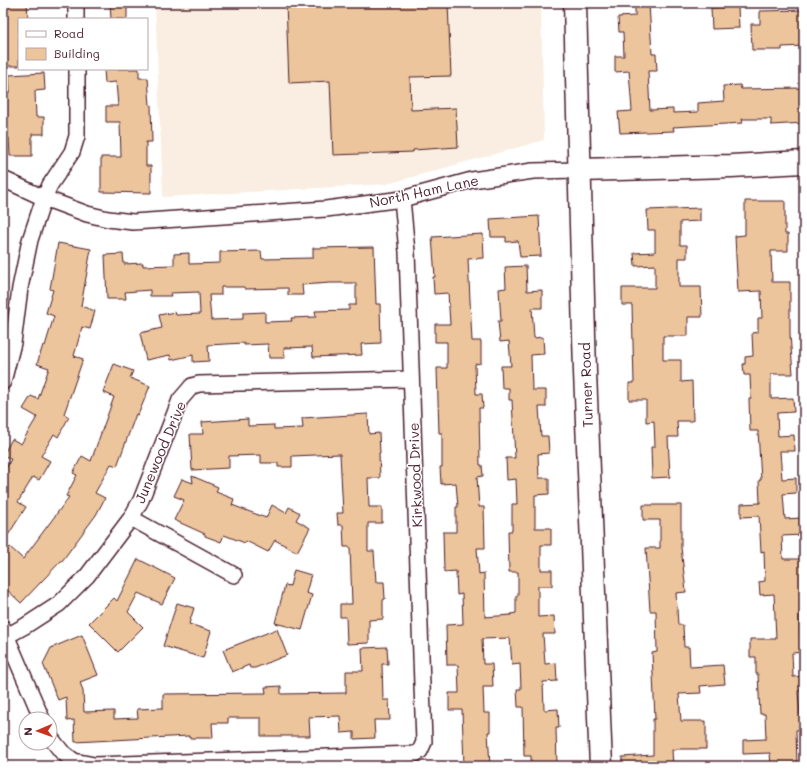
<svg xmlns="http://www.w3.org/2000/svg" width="807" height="769" viewBox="0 0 807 769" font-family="Mali,sans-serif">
<rect width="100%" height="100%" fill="#fff"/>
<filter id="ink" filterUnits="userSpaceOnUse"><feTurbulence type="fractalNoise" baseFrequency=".025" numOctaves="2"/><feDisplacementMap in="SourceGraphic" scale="8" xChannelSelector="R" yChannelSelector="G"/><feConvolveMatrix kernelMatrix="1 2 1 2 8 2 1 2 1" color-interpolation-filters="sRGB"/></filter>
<g filter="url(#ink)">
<!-- built -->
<path fill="#f9eee1" d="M155,3H541L544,140L387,184L163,197Z"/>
<!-- building -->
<path fill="#ecc59c" stroke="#4a1f2b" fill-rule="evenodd" d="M3,3H27L28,18H19V66H4Z
M110,3H127V19H111Z
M286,3H448L451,76L410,77L411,110L456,108L458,147L413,150V152L333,155L330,81L289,83Z
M635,3H649L652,54H656L657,71H648L650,110L673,109V113L698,112V103L724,101L723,86L740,85L741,89L804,88V123L771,125V119H742L743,123L673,127L674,131L620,133L618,112L632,111L629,71L615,72V56H624L623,32H619L618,17L635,16Z
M738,7L739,28L712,29L711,8Z
M804,10V46L782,47V50H752L751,24H760V11Z
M104,69H139V78H148L150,105H151L152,142H146V166H151V193L101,192V157H121L120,122H106V106H118L116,82L105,83Z
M44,73L45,90L35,91L36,117H44V134H32V156H10L9,138H3V92H10L9,75Z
M745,201H785V234H788V251H771L772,282H790V334L793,374H771V399L793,398L794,412L777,413L778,436L794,435L795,451H780L782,479L796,478V493L783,494L785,519L801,518L802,535L782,536L783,559H802L804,613H799L800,638H804V652L792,653L793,677L804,676V690L798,691L800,715H804V729L796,730L797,766H771L770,753L743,754V740L766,739L765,714H760L758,674H756V657H750V639H776L774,594L760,595L759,582L765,581L764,551L761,552L759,516L741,517V504L760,503L759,480H761L758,431H750L749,399H751L750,375H744L743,364H745V357L753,356L752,333L758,332V318H762L761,291L738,292L736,257L735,236L745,235Z
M700,208V221L680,222V245H687V258H679V287H701L702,317H688V336H663V360H681V382L692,381L693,421H677L678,437H668L670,477L652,478L651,447H655L654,421L646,422V400H629V383H634L632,305H622V288H655V265L635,266L634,253L655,252V230H648L647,210Z
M539,216L541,256L520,257L518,241L506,242V237H491L490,219Z
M483,234L484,258L468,259L472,341H481V363L475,364L476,394H482L483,408H479L480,465H482L483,476L477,477L479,507H484L485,548H477L479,574L484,573L485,617L511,615V614L516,613V596H518V572H509L508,531H512V504H517L516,479L507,480L506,458H515L512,400H509V388H502L501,366H511L509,341L500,342L498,321H501L499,289L506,288L505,267L526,266L527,291L542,290V308H532L534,338L543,337L544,354L531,355L532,390H546V407H539L541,436H548L549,453L538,454L539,478H549V494L535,495V528H551V545H541V570H552V586H538V617L554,616L555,634H543L545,664L556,663L557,681L543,682L544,710L558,709L559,728H556L557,766H531V756H524L523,707H518L517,689H521L520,664L512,665L510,638L482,639L483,664H492L493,687H483L484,713H490V732H488L490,766H464L462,710H449V693H459L458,665H447L446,625L463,624L462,594L457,595L456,571L444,572L443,532H456V507H458L456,483L441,484L440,467H442V433H439L437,368H447V342H435V324H450L448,293L434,294L433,277H435L432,237Z
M58,243L91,249L81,306L95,311L90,329L82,327L74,356L83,359L64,414L69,417L58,437L54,434L41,456L50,461L39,480L33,477L18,502L26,507L3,543V474L11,459L3,455L12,439L21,444L37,417L23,409L31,396L38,399L49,368L37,364L43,345L45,346L54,316L46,313L53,290L50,289Z
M374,247L376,304H380L381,343L361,344L362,355L313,357L312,347L284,348L285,358H269L268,344L244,345V343L208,345L209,361L193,362V355L171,360L170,355L146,360L140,333L162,328L159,315L175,312L176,315L200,314L199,292L170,293L171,296H150V290L125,292L126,299H107L105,255L123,254L124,264L143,263V266L174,265V254L189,253V264L220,263V252L261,251L262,259L313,258V248ZM330,283H356V305H349V310L315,311L316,317L291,318L292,321L265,322V312L243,313V319L211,320L209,295H221V287H244L245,289L288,288V295H303L302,285Z
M114,364L133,371L130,378L150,386L138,415L136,414L117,466L111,464L95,493L105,498L96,515L62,561H61L21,603L3,586V554L10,547L23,559L69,497L66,496L77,475L73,473L82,456L91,461L114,397L103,392Z
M368,414L369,434L379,433L380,453H379L380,478H368L369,507H382V523H368V551H374L376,582H384L385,599L383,600V619L369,620V643L347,644L346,617H340V604H352L350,547H344L343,525H338L337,513H343L340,454L292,456V467H278V463H261V455L229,456V468L192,470L190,434H203L202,422L248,419V426L274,425V429L303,428L302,418Z
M192,476L218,487L216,492L234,499L232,505L266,518L272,505L286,513L289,507L300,513L296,520L310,528L297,552L275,540L268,552L246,541L245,543L224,535L221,542L205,536V534L174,520L184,500L174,496L182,479L193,483Z
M643,505H681V547L686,592L676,593L678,625H683L684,647H689L690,667L723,665L725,684L700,686L701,693L679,694L681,721H706V749H676V750H672L673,766H622V757L653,755V719H655L652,653L657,652L656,611H650L646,548H660V520H643Z
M138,559L175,578L162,604L138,593L128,612L143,627L118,652L89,623L114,598L117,601Z
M294,570L311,575L306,593L312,595L302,630L275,623L285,585L290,586Z
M177,603L194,608L189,624L211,631L203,658L163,646Z
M277,629L287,655L255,668H250L249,665L232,672L223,650Z
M82,635L98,675L80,682L83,691L84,712L114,711V719L138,718L137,709L163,708V694L266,693L265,687L281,686V694L346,693V671H363L362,648L387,647L388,664H382L383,700H389L390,720H374L375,738L354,739V732L341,733L340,716L309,717L310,736H261V718H228V723H212L213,738H189V736L75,742L74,720L67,721L66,697L58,700L43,664L51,648Z"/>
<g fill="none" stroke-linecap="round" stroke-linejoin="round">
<!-- street casing -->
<g stroke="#4a1f2b" stroke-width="18">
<path id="street" d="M76,3V19
M3,179L44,198L87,214L108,219L133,222L326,209L402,199L472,180L533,171L580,170
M3,382L13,343L20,288L30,240L44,198L50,185L72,152L77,136V69
M131,518L234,575
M3,628L42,719
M7,636L25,626L59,604L87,576L131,518L141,500L180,400L192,386L199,384L411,379
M50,737L62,752L74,761L94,765L415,754L420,751L424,742L407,252L402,199"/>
</g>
<!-- secondary casing -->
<g stroke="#4a1f2b" stroke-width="25">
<path id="secondary" d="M575,3L585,372L601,766
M580,170L731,166L804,162"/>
</g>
<!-- street -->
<use href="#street" stroke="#fff" stroke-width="15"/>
<!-- secondary -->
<use href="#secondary" stroke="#fff" stroke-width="22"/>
</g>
</g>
<g text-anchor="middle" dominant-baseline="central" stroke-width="3" stroke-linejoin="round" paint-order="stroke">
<!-- street labels -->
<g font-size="14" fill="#4a1f2b" stroke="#fff">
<text transform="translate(424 191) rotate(-12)">North Ham Lane</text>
<text transform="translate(586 385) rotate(-92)">Turner Road</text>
<text transform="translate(160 452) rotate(-67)">Junewood Drive</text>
<text transform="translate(415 475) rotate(-92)">Kirkwood Drive</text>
</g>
</g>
<!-- margin -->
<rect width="807" height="769" fill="none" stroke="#fff" stroke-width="16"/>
<rect x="8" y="8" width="791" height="753" fill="none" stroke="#4a1f2b" stroke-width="1.5" filter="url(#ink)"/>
<!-- legend -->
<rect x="18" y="18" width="130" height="52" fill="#ffffff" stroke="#b7a5aa"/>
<rect x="26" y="31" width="20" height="6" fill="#ffffff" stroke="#b7a5aa"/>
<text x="54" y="38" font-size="12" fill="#4a1f2b">Road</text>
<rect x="26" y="48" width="20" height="12" fill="#ecc59c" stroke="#b7a5aa"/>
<text x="54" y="58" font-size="12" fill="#4a1f2b">Building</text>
<!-- north arrow -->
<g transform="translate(38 731) rotate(268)"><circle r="19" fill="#ffffff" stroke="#b7a5aa"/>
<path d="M0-3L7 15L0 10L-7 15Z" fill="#c8321e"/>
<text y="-6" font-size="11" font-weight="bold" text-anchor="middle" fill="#4a1f2b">N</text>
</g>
</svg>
